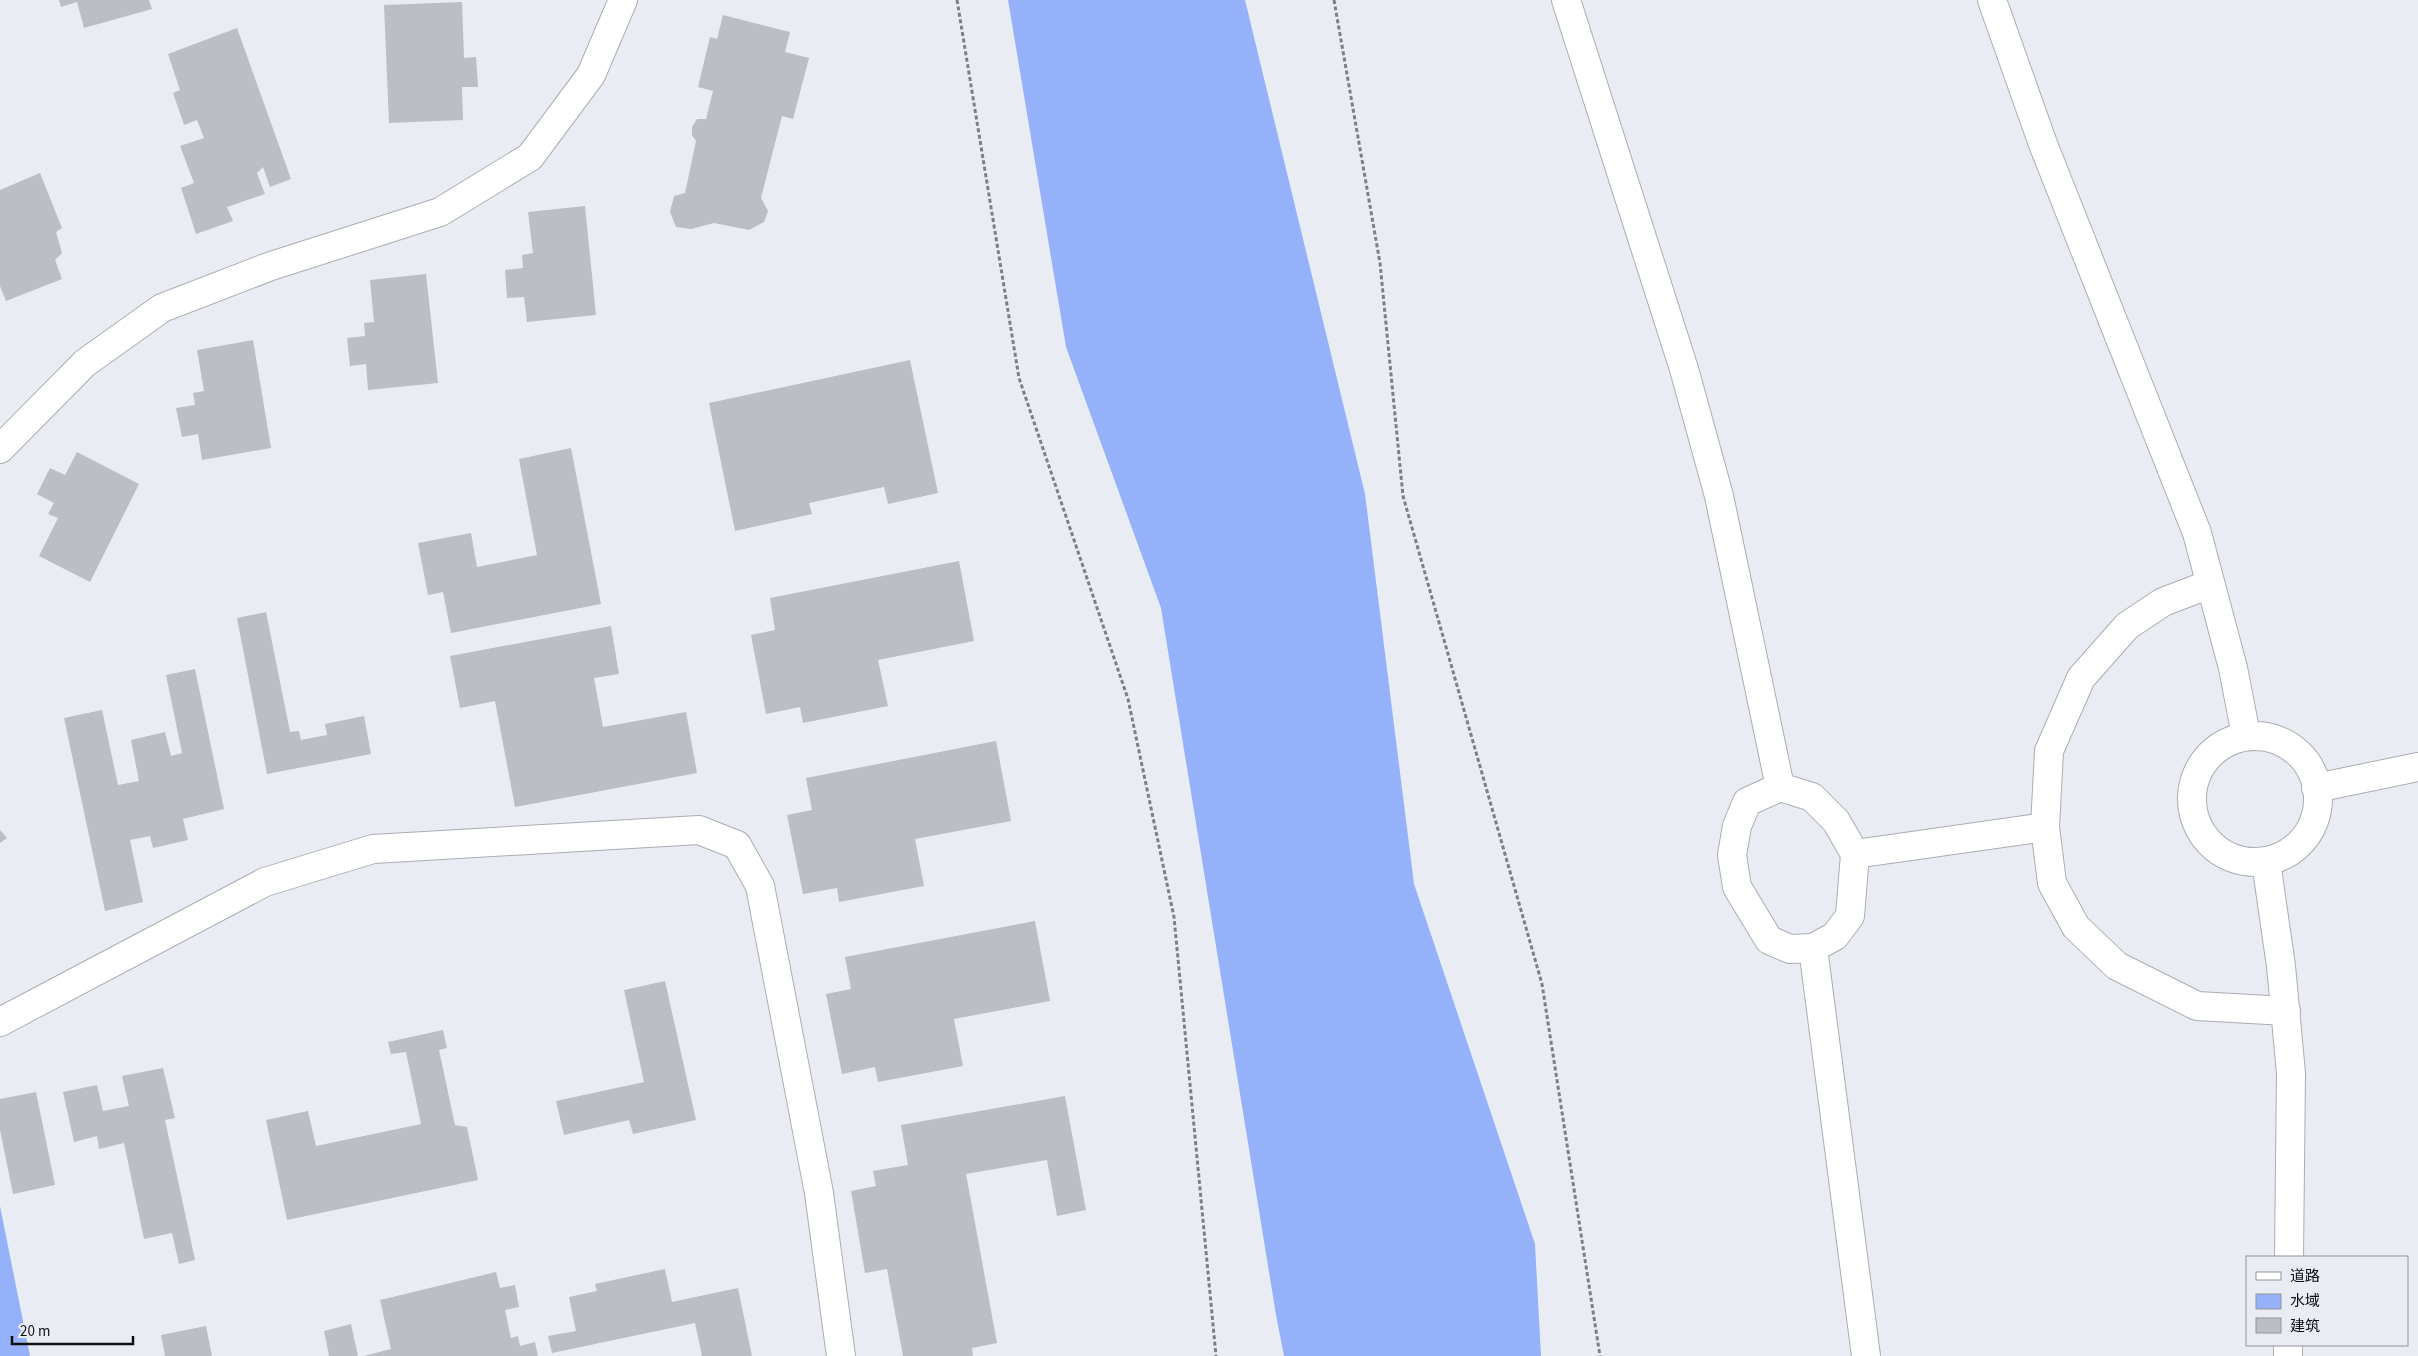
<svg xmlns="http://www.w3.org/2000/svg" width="2418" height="1356" viewBox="0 0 2418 1356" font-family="'Source Sans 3','Noto Sans SC',sans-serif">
<rect width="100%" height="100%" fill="#eaecf3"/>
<!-- water -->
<path fill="#95b1fa" d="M1008,0H1245L1365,494L1414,884L1535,1244L1541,1356H1284L1276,1315L1161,608L1066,347Z
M0,1206L30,1356H0Z"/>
<!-- building -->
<path fill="#bbbec4" d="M59,0H149L152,9L84,28L77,2L61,7Z
M462,2L464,58L476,57L478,87H462L463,120L389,123L384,5Z
M723,15L790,32L785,52L809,58L793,119L782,116L761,198L768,211L764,222L749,230L714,223L691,229L676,227L670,212L674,196L685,193L696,141L692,135V127L697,119H706L713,91L698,87L710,37L717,39Z
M237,28L291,179L270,187L263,167L257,173L265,194L227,207L233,221L196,234L181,188L194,183L180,146L204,138L197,120L184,125L173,93L180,90L168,54Z
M40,173L62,228L56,232L62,253L55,260L62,279L6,301L0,286V190Z
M585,206L596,315L527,322L524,297L507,298L505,270L523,268L522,255L533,253L528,212Z
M426,274L438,383L368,390L366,364L350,366L347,338L365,336L364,323L374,322L370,280Z
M253,340L271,448L202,460L198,434L182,437L176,408L195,405L193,393L204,391L197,350Z
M910,360L938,493L888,504L884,487L809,503L812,514L735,531L709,403Z
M571,448L601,604L451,633L443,592L428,595L418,543L471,533L477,567L537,555L519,459Z
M77,452L139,484L90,582L39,556L58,518L48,514L54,503L37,494L50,468L65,475Z
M959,561L974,641L878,660L888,706L803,723L800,707L766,714L751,635L775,630L770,598Z
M266,612L290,732L299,731L301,740L327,735L325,724L364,716L371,754L267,774L237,618Z
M611,626L619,674L594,678L603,727L686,712L697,773L515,807L495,701L460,708L450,656Z
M195,669L224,809L183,819L188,840L153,848L150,836L130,840L143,902L105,911L64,718L102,710L118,785L139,781L131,740L165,732L171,756L182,753L166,675Z
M996,741L1011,821L915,839L924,886L839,902L837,888L803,894L787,815L812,810L806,778Z
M0,830L7,838L0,843Z
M1035,921L1050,1001L954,1019L963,1066L878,1082L875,1067L842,1074L826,994L851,989L845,957Z
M665,981L696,1120L633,1134L629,1120L564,1135L556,1101L644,1082L624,990Z
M443,1030L447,1048L439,1050L455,1125L467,1127L478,1180L287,1220L266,1120L308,1111L316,1146L421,1124L406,1052L391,1054L388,1042Z
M163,1068L175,1118L165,1120L195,1260L179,1264L172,1233L144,1239L124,1143L99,1149L97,1136L74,1142L63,1092L97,1085L103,1111L129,1106L122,1076Z
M36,1092L55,1185L13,1194L0,1130V1099Z
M1065,1096L1086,1210L1057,1216L1047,1160L966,1174L997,1343L972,1348L973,1356H903L887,1269L865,1273L851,1191L876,1186L873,1171L908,1165L901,1125Z
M665,1269L672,1302L738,1288L752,1356H702L695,1323L552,1353L548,1336L576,1331L569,1297L597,1291L595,1284Z
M496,1272L500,1288L515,1285L519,1307L505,1310L511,1338L518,1336L520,1346L535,1342L538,1356H364L391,1349L380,1300Z
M351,1324L358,1356H329L324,1331Z
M206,1326L212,1356H165L161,1335Z"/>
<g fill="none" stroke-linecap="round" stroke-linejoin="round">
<!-- minor casing -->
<g stroke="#aaadb3" stroke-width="30">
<path id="minor" d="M1566,0L1684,369L1719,496L1780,787
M1992,0L2043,144L2197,533L2233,668L2246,735
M0,449L85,363L162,308L271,266L440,212L530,157L591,75L623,0
M2210,584L2163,602L2127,626L2081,678L2049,751L2045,827L2052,883L2076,927L2117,966L2197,1006L2286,1011
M2192 799a63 63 0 1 1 126 0a63 63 0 1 1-126 0Z
M1780,787L1812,797L1836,821L1855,854L1850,916L1835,936L1813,948L1790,949L1769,940L1737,887L1732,855L1737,826L1747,802Z
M2316,788L2418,767
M1855,854L2045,827
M2266,862L2281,966L2291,1073L2289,1257
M1813,948L1866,1356
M0,1022L265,882L373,849L699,830L737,845L760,886L819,1193L841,1356
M2288,1345V1356"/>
</g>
<!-- path -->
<path stroke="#7e7f84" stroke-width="3" stroke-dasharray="4 2.5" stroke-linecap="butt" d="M957,0L1019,378L1128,699L1174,917L1216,1356
M1334,0L1380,263L1403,496L1542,984L1600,1356"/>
<!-- minor -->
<use href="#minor" stroke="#fff" stroke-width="28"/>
</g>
<!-- legend -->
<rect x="2246" y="1256" width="162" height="90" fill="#eaecf3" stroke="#929499"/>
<rect x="2256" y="1272" width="25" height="8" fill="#ffffff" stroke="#929499"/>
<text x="2290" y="1281" font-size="15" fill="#0f1012">道路</text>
<rect x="2256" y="1294" width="25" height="15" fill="#95b1fa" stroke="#929499"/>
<text x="2290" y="1306" font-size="15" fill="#0f1012">水域</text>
<rect x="2256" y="1318" width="25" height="15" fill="#bbbec4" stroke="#929499"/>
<text x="2290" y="1331" font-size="15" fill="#0f1012">建筑</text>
<!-- scale -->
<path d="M12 1336v8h121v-8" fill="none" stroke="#0f1012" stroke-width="2.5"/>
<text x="20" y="1336" font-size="15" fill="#0f1012" stroke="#eaecf3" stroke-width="4" paint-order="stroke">20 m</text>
</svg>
